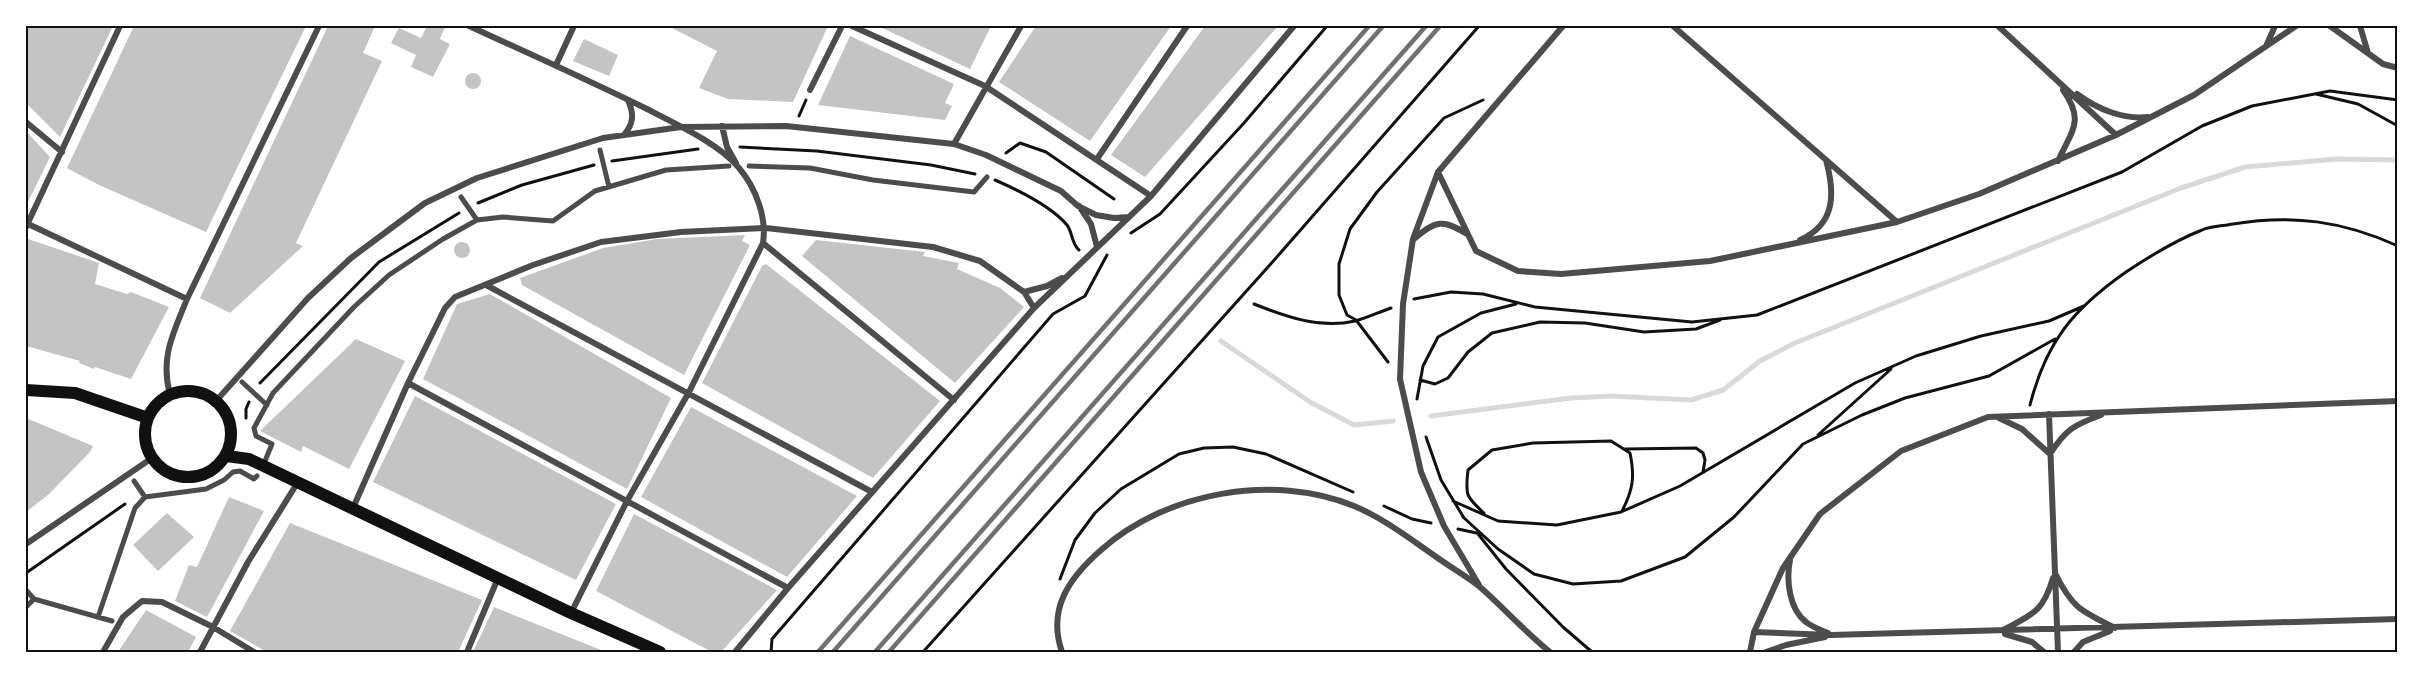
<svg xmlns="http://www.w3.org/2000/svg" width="2423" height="678" viewBox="0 0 2423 678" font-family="'Libre Baskerville',serif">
<rect width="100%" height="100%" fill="#fff"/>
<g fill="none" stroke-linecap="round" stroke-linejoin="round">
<!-- stream -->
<path stroke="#d9d9d9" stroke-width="5" d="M1221,341L1310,402L1354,425L1393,421
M1431,416L1571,398L1611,396L1691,400L1723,390L1760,361L1795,343L2181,188L2245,167L2337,159L2398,160"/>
</g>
<!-- building -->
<path fill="#c4c4c4" d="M26,26H113L60,137L26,103Z
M134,26H306L206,232L99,185L67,168Z
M328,26H375L363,53L382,61L296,243L303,246L230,313L200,298Z
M427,26L445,27L440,39L450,44L433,77L411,67L416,55L391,43L399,28L421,38Z
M668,26H828L793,102L728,99L699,88L717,51Z
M878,26H991L970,69Z
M1036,26H1171L1090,141L999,82Z
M1205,26H1278L1145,177L1111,155Z
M850,36L954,84L945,103L952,106L945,120L818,105Z
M584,39L618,55L609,76L573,61Z
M465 81a8 8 0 1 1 16 0a8 8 0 1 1-16 0Z
M26,131L50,157L26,206Z
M745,235L742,241L750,245L684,375L522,285L520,278L603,248L657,239Z
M28,239L99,263L95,284L127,294L131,292L169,307L131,379L95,367L94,369L79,363L80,361L26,346V250Z
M816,240L925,252L923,256L959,263L957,269L1000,288L1024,307L955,383L802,256Z
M454 250a8 8 0 1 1 16 0a8 8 0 1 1-16 0Z
M766,264L940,401L873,478L702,383L762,266Z
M490,294L671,398L627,489L423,379L457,304Z
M356,339L405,361L349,469L303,446L301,452L260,431Z
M415,396L616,504L576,580L373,482Z
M691,407L857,496L787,577L641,497Z
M26,418L93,446L90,452L49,494L26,512Z
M229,497L264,511L207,617L175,601L189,565L197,567Z
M167,513L194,537L158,571L133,545Z
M634,514L777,590L721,652H712L596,591Z
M290,523L482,600L458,652H267L230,631Z
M494,607L606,652H473Z
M146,610L196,637L188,652H118Z"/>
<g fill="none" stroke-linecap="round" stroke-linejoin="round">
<!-- path -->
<path stroke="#111" stroke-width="3" d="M2316,94L2358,104L2398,126
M799,116L806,100
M740,147L817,151L931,165L975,174
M1006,153L1020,143L1046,152L1114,199
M612,161L698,149
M995,180C1018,190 1051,206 1067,225C1073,233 1071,243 1079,250
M478,203L522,185L594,165
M1131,233L1160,214L1244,123L1327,26
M1414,299L1451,292L1483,294L1535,307L1692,322L1757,315L2122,172L2202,126L2252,106L2330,91L2398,100
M1254,304C1287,317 1320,329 1355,321C1367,318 1379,312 1391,308
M1388,362L1356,320L1347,315L1339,295V264L1350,229L1377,192L1444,118L1483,100
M1420,380L1435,384L1448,378L1468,352L1492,333L1540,322L1585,323L1644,332L1696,329L1720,320
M260,383L379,262L459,213
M1417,399L1423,366L1438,337L1481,313L1516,304
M2030,405C2046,342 2073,309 2126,272C2150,256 2174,241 2202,230C2211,226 2223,226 2233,224C2292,214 2343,221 2398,246
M246,418V409L249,402
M1818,435L1891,369
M1426,437L1441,480L1464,518
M1625,449L1696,448L1703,453L1705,460L1703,472
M1453,501L1498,521L1557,525L1621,512L1680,486L1855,383L1916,356L1981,336L2049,321L2084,306
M1384,506L1412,519L1431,523
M1484,513C1466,497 1465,495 1468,470L1492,450L1533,443L1611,441L1630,453C1635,477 1633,490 1622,511
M1463,517L1498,549L1534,574L1573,584L1621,581L1685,557L1734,517L1803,444L1862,415L1905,398L1989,376L2055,339
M1458,529L1481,534
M1478,534L1506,569L1563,627L1592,652
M26,573L125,504
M1060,579L1075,540L1095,513L1121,489L1179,454L1204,448L1233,447L1266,454L1353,492
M771,652L772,639L1053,314L1085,296L1107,255
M923,652L1276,258L1479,26"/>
<!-- pedestrian -->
<path stroke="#4c4c4c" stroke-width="5" d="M600,150L609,187
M749,166L810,168L873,180L974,192L987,177
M461,197L477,220L503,217L553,221L595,191L666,170L729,166
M242,382L267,405
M265,461L272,444L256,436L254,428L273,393L354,307L389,275L443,239L477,220
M145,497L206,489L224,480L233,472L240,471L254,479L257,476
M26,590L34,599L26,607
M34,599L112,621
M98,617L135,508L145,497L134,481"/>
<!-- minor -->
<path stroke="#4c4c4c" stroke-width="6" d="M469,26C528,53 588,80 647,109C674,123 720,144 739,168C756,188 767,218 763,243L689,392L627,501L571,613
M852,26L985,86L1151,196
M1563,26L1438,172L1476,251L1518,271L1561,274L1710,261L1897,222L1979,194L2116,135L2194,95L2296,26
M1673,26L1897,222
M1998,26L2116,135
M2330,26L2383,64L2398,68
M2360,26L2368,53
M2267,44L2275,26
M556,65L574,26
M810,90L842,26
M2077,94C2097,109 2124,120 2148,117
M26,122L62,152
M722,126L727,147L736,163
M624,135C634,123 634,114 628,100
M954,144L1021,26
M1097,159L1187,26
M2058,161C2072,130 2085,121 2063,90
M1438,172L1413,239L1403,304L1400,379L1421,472L1444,526L1479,585
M1079,206L1091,224L1097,247
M26,223L187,299
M26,227L120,26
M1414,239C1436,220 1443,219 1467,234
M1800,240C1836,224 1835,193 1826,160
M763,243L954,400
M486,285L872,492
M1024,292L1047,286L1062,278
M408,383L788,588
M170,395C160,357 173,334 187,299L319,26
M216,401L308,298L351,258L425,203L477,178L603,138L681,127L786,126L954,144L986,155L1061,191L1078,206L1096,215L1114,218L1129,217
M2049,414L2058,652
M1999,418L2022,429L2050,454C2066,429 2074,425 2101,415
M353,508L408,383L445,308L455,297L533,265L601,242L681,232L766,228L933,247L980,261L1024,292L1034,308
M26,544L152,458
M1790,560C1786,580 1789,609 1806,622C1812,627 1821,630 1828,633
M2056,575C2073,609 2082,611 2115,628
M2003,630C2033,614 2043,612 2053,578
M1754,632L1831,635L2398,619
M2005,634L2032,642L2044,652
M103,652L123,617L142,601L162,602L213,627L254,652
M200,652L248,562L298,482
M467,652L498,578
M735,652L788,588L1034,308L1151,196L1294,26
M1062,652C1047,609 1069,578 1101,550C1166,492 1273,473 1354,506C1383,518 1409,538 1435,556C1450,567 1466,576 1480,587C1504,608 1525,632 1550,652
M1750,652L1754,632L1783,568L1820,514L1901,451L1988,417L2398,401
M1766,652L1786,645L1825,637
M2074,652L2083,642L2110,631"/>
<!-- secondary -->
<path stroke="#111" stroke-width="12" d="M26,390L75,393L148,418
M145 434a43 43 0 1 1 86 0a43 43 0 1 1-86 0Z
M226,456L249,459L571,613L660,652"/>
<!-- rail -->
<path stroke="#707070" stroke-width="4.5" d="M818,652L1369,26
M833,652L1383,26
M875,652L1426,26
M889,652L1440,26"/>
</g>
<!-- border -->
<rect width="2423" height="678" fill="none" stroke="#ffffff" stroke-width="54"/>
<rect x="27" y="27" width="2369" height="624" fill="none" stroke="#111" stroke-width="2"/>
</svg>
